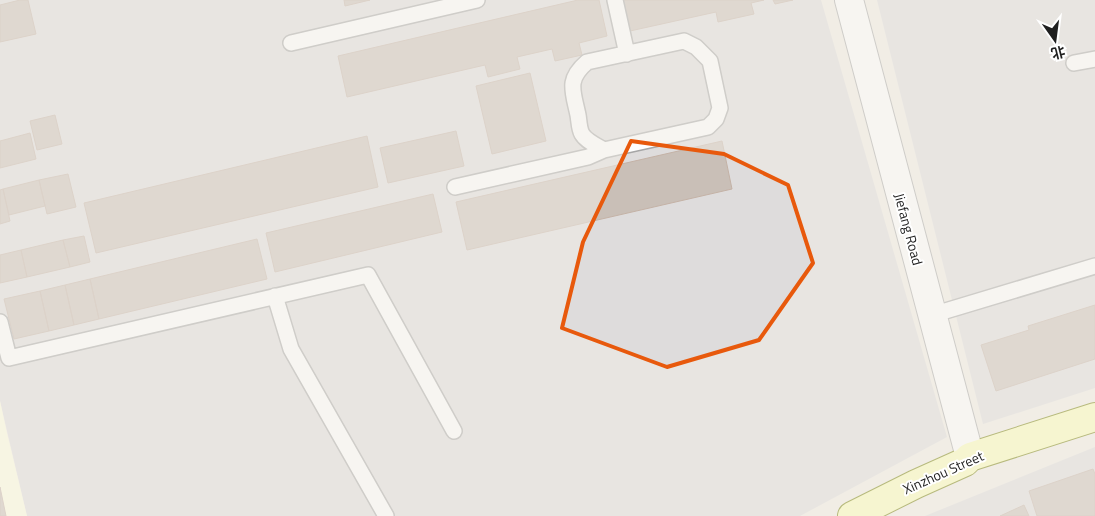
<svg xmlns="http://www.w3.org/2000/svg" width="1095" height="516" viewBox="0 0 1095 516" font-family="'Titillium Web','Noto Sans SC',sans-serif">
<rect width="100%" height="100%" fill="#f1ede5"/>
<!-- residential -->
<path fill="#dedcdc" d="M0,0H821L947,437L800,516H27L0,401Z
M877,0H1095V388L983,424Z
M1095,447V516H925Z"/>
<!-- education -->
<path fill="#fffee0" d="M0,401L7,433L27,516H0Z"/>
<!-- building -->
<path fill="#c9bfb7" stroke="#c4b2a6" d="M20,0H28L36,34L0,42V5Z
M344,0H370L345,6Z
M578,0H599L607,36L579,43L582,55L555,61L552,49L517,57L520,69L488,77L485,65L347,97L338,56Z
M623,0H764L751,3L754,14L718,22L716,12L630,31Z
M773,0H793L775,4Z
M530,73L546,141L492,154L476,86Z
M55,115L62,144L37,150L30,121Z
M456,131L464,166L388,183L380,148Z
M30,133L36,159L0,168V141Z
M367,136L378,187L96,253L84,203Z
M722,141L732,189L467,250L456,202Z
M68,174L76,207L47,214L39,180Z
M39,180L45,206L9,215L3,189Z
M3,189L10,221L0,224V190Z
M433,194L442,232L275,272L266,233Z
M84,236L90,262L70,267L63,240Z
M257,239L267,279L99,319L90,279Z
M63,240L70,267L27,277L21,250Z
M21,250L27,277L0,283V255Z
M90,279L99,319L74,325L65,285Z
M65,285L74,325L49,331L40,291Z
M40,291L49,331L14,339L4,299Z
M1095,305V359L996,391L981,345L1029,330L1028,326Z
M1093,469L1095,474V516H1037L1029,491Z
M0,487L6,516H0Z
M1024,505L1029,516H1000Z"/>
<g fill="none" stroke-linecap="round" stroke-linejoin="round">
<!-- lane casing -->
<g stroke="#a6a6a6" stroke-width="18">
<path id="lane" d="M615,0L627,54
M684,41L696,47L710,61L720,108L716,119L708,127L604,150C597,146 586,141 582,134C579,129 579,120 578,115C573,91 566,80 587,62Z
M291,43L477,0
M1074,63L1095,59
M455,187L588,157L604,150
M275,296L291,349L386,516
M932,315L1095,266
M0,322L9,358L368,275L454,431"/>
</g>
<!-- street casing -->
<g stroke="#a6a6a6" stroke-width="30">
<path id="street" d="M849,0L970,457"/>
</g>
<!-- secondary casing -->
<g stroke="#737d00" stroke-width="30">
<path id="secondary" d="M852,516L916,484L965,462L970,457L1095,417"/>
</g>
<!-- lane -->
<use href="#lane" stroke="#fff" stroke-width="15"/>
<!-- street -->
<use href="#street" stroke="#fff" stroke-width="28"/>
<!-- secondary -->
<use href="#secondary" stroke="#fdffb5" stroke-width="28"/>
</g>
<!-- marked area -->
<path d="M0 0H1095V516H0ZM631,141L724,154L788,185L813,263L759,340L667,367L562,328L583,242Z" fill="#f1ede5" fill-opacity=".55" fill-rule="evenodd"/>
<path fill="none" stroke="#e8590c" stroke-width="4" stroke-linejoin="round" d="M631,141L724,154L788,185L813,263L759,340L667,367L562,328L583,242Z"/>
<g text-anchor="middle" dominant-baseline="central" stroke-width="4" stroke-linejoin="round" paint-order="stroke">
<!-- street labels -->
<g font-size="14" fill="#1f1f1f" stroke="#fff">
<text transform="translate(909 229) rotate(75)">Jiefang Road</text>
<text transform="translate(943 472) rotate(-24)">Xinzhou Street</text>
</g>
</g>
<!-- north arrow -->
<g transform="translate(1055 40) rotate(166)" stroke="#ffffff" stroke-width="4" paint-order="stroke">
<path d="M0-4L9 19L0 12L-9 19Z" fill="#1f1f1f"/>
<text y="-8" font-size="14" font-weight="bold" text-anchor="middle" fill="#1f1f1f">北</text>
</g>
</svg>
